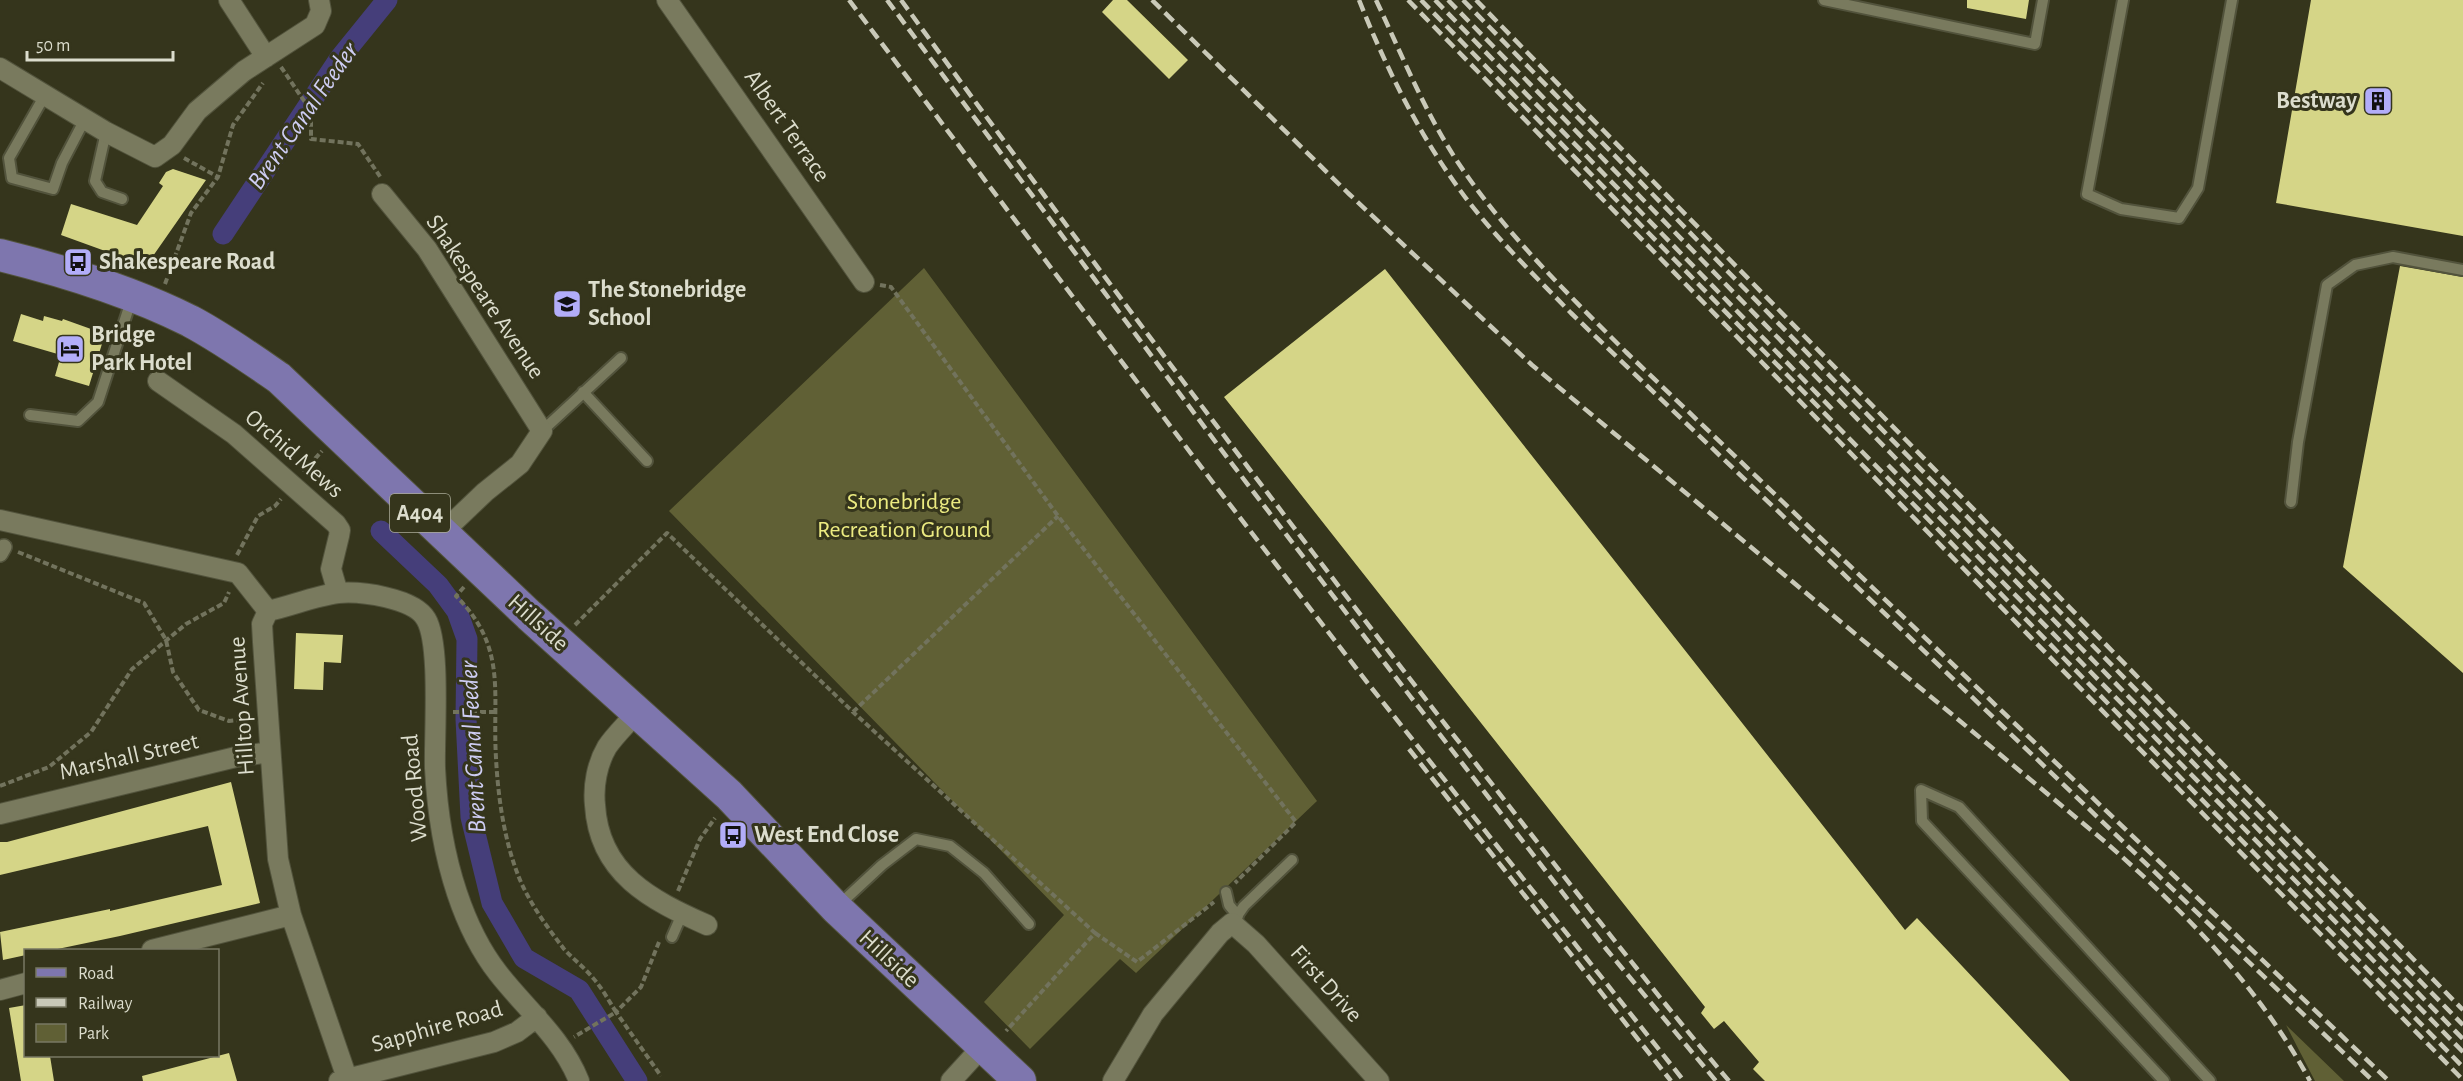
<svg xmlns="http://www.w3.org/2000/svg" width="2463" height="1081" viewBox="0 0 2463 1081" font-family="'Alegreya Sans',sans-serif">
<rect width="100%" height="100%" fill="#35351c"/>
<!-- green -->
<path fill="#606035" d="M924,268L1317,801L1136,973L1120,959L1030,1049L984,1002L1064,915L669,511Z
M2286,1025L2344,1081H2315Z"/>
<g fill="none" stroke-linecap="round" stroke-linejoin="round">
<!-- canal -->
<path stroke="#453e7a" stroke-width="21" d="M223,234L340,58L387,0
M381,531L438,585L457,611L467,639L466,719L471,817L492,903L524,958L579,990L637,1081"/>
</g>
<!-- building -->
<path fill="#d5d587" d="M1113,0H1127L1188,60L1169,79L1102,12Z
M1967,0H2029L2026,19L1967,8Z
M2311,0H2463V236L2276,203Z
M173,169L206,180L153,256L147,262L141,264L61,235L71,204L137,225L163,186L159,183L166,172Z
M2400,266L2463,277V673L2343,567Z
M1385,269L1905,930L1917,918L2070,1081H1765L1753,1069L1759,1062L1724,1021L1714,1029L1701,1013L1705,1007L1224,397Z
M21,314L43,321L44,316L62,321L63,319L105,334L89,386L55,376L61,355L13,341Z
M296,633L343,635L341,663L324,662L323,690L294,689Z
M231,782L260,903L120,936L48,951H26V955L3,960L0,932L110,909V911L222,885L208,826L0,875V842H7Z
M26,1005V1056H50L54,1081H21L9,1008Z
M229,1053L237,1081H143L142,1076Z"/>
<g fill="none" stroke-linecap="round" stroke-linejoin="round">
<!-- service casing -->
<g stroke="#52533c" stroke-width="14">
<path id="service" d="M1824,0L2035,44L2043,0
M2123,0L2087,194L2121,209L2179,218L2198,188L2232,0
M45,95L9,158L12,178L53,189L62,163L85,119
M106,132L95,181L102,192L122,199
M583,392L647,461
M30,415L78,421L98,402L132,298
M542,431L621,358
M2291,502L2298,442L2327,285L2355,265L2393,257L2463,270
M1226,892L1229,905L1238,916
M839,905L882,865L916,839L950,846L984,873L1029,924
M1232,923L1244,906L1292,860
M672,937L682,914
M2164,1081L1922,821L1921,790L1959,807L2210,1081"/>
</g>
<!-- pedestrian casing -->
<g stroke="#52533c" stroke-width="18">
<path id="pedestrian" d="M0,554L4,547"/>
</g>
<!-- minor casing -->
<g stroke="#52533c" stroke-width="22">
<path id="minor" d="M229,0L266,57
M667,0L864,282
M0,68L106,132L155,157L172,145L197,111L244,71L315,25L321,11L319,0
M382,194L427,249L542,431L520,464L485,492L442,533
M158,381L234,434L336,524L340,530L339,536L331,569L338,593
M0,520L238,573L268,611
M268,611C291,606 315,596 338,593C361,591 414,598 426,619C441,644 434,735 435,768C437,809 444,854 457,893C466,920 480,950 498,973C526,1009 562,1038 579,1081
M268,611L262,624L263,642L278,859L291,915L348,1081
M637,712C627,724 615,735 607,747C597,764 593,786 595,805C599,874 651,900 707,925
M0,814L236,757L270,752
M152,950L291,915
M0,990L26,983
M339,1081L494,1042L517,1032L537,1017
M951,1081L982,1047
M1113,1081L1153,1014L1220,933L1232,923L1256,944L1379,1081"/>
</g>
<!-- primary casing -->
<g stroke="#52533c" stroke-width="34">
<path id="primary" d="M0,255C65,271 130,291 190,321C222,338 250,358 279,378L529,615L729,795L836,908L1020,1081"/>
</g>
<!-- path -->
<path stroke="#72735d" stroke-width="4" stroke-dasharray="6 3" stroke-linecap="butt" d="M281,67L311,111V139L358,144L381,178
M184,158L218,177
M165,284L191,213L218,177L233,125L263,83
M880,285L891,287L1058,516L1296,822L1235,883
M303,472L322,451
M18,552L144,603L166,640L173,672L199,710L229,721L249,719
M237,555L258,516L275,506L281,499
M464,587L456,596C508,648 492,693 496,758C498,797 504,839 518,875C528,901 547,927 564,949C573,959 584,967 593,978C602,988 609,1001 616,1012L574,1037
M575,625L667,533L853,712L1095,933L1006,1031
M453,712H495
M853,712L1058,516
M0,786L49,767L91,732L132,669L186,624L224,603L229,592
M678,891L700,839L715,818
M1095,933L1137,962L1214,902
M659,942L641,987L616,1012L661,1076"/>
<!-- service -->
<use href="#service" stroke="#797a5e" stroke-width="10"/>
<!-- pedestrian -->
<use href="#pedestrian" stroke="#797a5e" stroke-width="15"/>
<!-- minor -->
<use href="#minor" stroke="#797a5e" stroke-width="20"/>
<!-- primary -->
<use href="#primary" stroke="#7e76ae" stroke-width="32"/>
<!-- rail -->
<path stroke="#c9c9b8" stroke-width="4.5" stroke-dasharray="12 6" stroke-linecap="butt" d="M849,0L1211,480L1370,686L1684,1081
M887,0L1229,460L1410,696L1607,950L1716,1081
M901,0C1079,245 1262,488 1448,728C1541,846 1632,966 1729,1081
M1152,0L1348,193L1532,365L2103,840C2183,910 2259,986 2310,1081
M1359,0C1387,70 1420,137 1465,197C1497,239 1535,276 1571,313L2373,1081
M1376,0C1402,55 1425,113 1459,164C1506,234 1566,292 1626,352L2389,1081
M1408,0L2463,1080
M1421,0L2463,1067
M1435,0L1833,410
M1448,0L2463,1039
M1463,0L2463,1025
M1476,0L2463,1010
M1888,465L2463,1052
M1409,749L1671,1081"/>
</g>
<!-- icons -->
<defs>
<g id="building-square" transform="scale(1.5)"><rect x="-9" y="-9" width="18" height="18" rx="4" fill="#b2adf9" stroke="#35351c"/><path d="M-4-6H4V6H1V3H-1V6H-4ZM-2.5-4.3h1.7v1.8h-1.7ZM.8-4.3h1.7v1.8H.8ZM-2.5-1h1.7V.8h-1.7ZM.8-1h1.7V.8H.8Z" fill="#111"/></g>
<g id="bus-square" transform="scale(1.5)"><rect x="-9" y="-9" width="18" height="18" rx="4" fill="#b2adf9" stroke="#35351c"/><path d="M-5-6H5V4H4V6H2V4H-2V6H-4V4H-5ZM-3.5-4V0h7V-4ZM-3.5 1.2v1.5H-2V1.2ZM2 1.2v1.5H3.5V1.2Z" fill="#111"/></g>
<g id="school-square" transform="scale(1.5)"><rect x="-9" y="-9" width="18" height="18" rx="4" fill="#b2adf9" stroke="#35351c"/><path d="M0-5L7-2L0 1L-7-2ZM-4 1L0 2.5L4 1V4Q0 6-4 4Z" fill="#111"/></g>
<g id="hotel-square" transform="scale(1.5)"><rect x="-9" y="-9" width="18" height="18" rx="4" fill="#b2adf9" stroke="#35351c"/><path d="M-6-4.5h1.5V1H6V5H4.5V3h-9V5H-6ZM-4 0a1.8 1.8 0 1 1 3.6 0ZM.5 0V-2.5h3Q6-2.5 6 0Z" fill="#111"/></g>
</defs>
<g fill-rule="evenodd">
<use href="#building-square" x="2378" y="101"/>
<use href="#bus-square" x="78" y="262"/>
<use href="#school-square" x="567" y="304"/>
<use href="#hotel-square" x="70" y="349"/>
<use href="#bus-square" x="733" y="835"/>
</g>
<g text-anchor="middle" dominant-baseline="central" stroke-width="6" stroke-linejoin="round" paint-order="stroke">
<!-- shield labels -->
<rect fill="#35351c" stroke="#aaab98" stroke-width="1.5" x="390" y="494" width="60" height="38" rx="4.5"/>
<g font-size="22" font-weight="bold" fill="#dcddcd">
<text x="420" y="513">A404</text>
</g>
<!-- poi labels -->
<g font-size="24" font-weight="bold" fill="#dcddcd" stroke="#35351c" text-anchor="start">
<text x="2357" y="101" text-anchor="end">Bestway</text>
<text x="99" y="262">Shakespeare Road</text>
<text x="588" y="290">The Stonebridge<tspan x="588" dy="28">School</tspan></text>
<text x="91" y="335">Bridge<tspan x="91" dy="28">Park Hotel</tspan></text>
<text x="754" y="835">West End Close</text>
</g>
<!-- street labels -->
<g font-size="24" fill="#dcddcd" stroke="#35351c">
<text transform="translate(787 126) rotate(55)">Albert Terrace</text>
<text transform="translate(485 297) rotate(56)">Shakespeare Avenue</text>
<text transform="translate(294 454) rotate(41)">Orchid Mews</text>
<text transform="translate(538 623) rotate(42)">Hillside</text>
<text transform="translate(242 706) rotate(-94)">Hilltop Avenue</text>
<text transform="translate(129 757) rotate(-13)">Marshall Street</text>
<text transform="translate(415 788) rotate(-95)">Wood Road</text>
<text transform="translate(889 959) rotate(43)">Hillside</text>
<text transform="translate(1326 984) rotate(48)">First Drive</text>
<text transform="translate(437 1027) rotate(-16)">Sapphire Road</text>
</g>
<!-- park labels -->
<g font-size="24" fill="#eceb81" stroke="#35351c">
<text x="904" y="502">Stonebridge<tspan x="904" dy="28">Recreation Ground</tspan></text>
</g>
<!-- water labels -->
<g font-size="26" font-style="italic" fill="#cecdf3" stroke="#35351c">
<text transform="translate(303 116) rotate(-55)">Brent Canal Feeder</text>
<text transform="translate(473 747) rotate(-93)">Brent Canal Feeder</text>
</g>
</g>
<!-- legend -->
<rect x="24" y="949" width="195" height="108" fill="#35351c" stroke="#787863" stroke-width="1.5"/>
<rect x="36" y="968" width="30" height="9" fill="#7e76ae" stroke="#787863" stroke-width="1.5"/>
<text x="78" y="979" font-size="18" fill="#dcddcd">Road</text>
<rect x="36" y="998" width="30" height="9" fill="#c9c9b8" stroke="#787863" stroke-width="1.5"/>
<text x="78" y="1009" font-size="18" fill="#dcddcd">Railway</text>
<rect x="36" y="1024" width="30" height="18" fill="#606035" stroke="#787863" stroke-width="1.5"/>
<text x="78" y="1039" font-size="18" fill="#dcddcd">Park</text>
<!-- scale -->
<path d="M27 51v9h146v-9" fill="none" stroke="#dcddcd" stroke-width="3"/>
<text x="36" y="51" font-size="18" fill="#dcddcd" stroke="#35351c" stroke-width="4.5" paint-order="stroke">50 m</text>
</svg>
